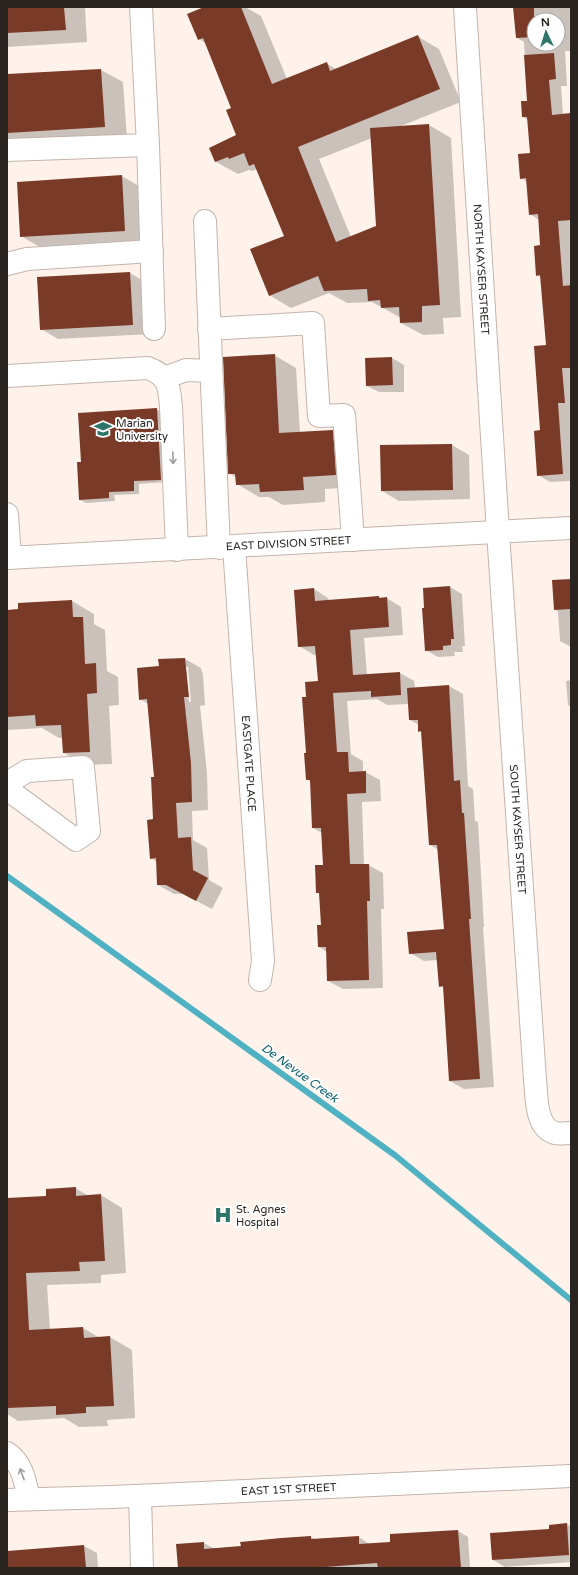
<svg xmlns="http://www.w3.org/2000/svg" width="578" height="1575" viewBox="0 0 578 1575" font-family="'Varela Round',sans-serif">
<rect width="100%" height="100%" fill="#fef2ea"/>
<!-- shadow -->
<path fill="#0003" fill-rule="evenodd" d="M7,7H85L87,42L7,47Z
M207,7H245L261,16L287,79L326,63L336,69L417,36L439,49L461,102L401,126L429,125L451,138L461,317L443,318L444,334L423,335L401,323V318L372,302L347,303L329,293L291,308L269,295L285,236L257,169L252,171L249,170L238,174L216,162L210,148L238,135L233,108L207,44L199,39ZM372,138L377,227L351,237L319,159Z
M514,7H571V51H565L567,86H561L563,115L571,114V410H570L571,481L550,482L538,475L547,346L542,278L537,275L541,246L539,220L530,214L527,182L521,178L531,154L528,120L523,117L528,102L524,42L517,38ZM534,20H558V44H534Z
M101,70L123,82L127,139L7,146V75Z
M122,176L144,189L147,243L43,249L21,236Z
M130,273L147,283L150,334L58,339L41,329L38,278Z
M274,355L296,368L300,433L332,431L354,443L357,487L325,489V502L283,505L269,497H259L237,484V478L229,473Z
M392,358L404,365V392H379L367,386Z
M156,409L162,413L166,482L139,484V494L114,495L115,501L86,503L80,500L82,463Z
M452,445L469,455L470,499L399,501L382,491Z
M571,580V647L560,641L558,612L555,609Z
M450,587L462,594L465,646H462L463,652H454L455,656L438,657L426,650Z
M314,589L328,598L329,601L379,597L382,598H387L401,607L403,635L364,638L367,675L400,673L414,681L415,689L449,686L463,694L468,786L473,789L475,821L478,822L484,927H483L494,1087L464,1089L450,1081L444,988L440,986L438,960L424,961L410,953L445,930L439,850L430,845L422,732L419,731V725L410,720L409,704L387,705L377,699L347,701L351,754L363,761V772H365L380,780L381,801L362,802L364,865H368L383,873L384,909H381L383,988L343,989L328,981L327,952L319,947L322,926L320,894L317,892L324,866L322,833L313,828L311,782L307,779V697L319,682L317,655H314L299,646Z
M72,601L94,614V624L105,630L107,671L118,677L119,705L109,706L112,764L86,765L64,753L63,738H59L42,728L7,730V611Z
M185,659L201,668L203,675L205,705L200,706L207,773L208,810L192,811L193,840L207,848L209,880L223,888L212,909L183,894H174L158,885L157,862L151,858L154,820L155,778L148,704L140,699L160,667L159,660ZM186,667H188L191,702H189Z
M571,680V712V707L568,705L566,681Z
M75,1188L89,1196L101,1195L122,1208L126,1273L101,1275V1283L47,1285L50,1330L83,1328L100,1338L110,1337L132,1350L135,1418L107,1420L108,1426L79,1427L64,1418L18,1421L7,1414V1199L47,1197Z
M567,1524L571,1527V1562L505,1567L493,1560L550,1530Z
M458,1531L468,1537L470,1568H179L204,1543L215,1549L242,1547L281,1539L311,1537L316,1540L359,1537L369,1544L392,1543Z
M84,1546L97,1553L98,1568H7V1552Z
M491,1567L493,1568H474Z"/>
<g fill="none" stroke-linecap="round" stroke-linejoin="round">
<!-- stream -->
<path stroke="#4fb1c2" stroke-width="6" d="M7,876L396,1156L571,1300"/>
</g>
<!-- building -->
<path fill="#7a3a28" d="M7,7H64L66,30L7,33Z
M204,7H241L272,84L327,62L330,71L418,35L440,89L298,147L336,242L376,226L370,128L429,124L440,305L422,306V322L400,323L399,307L381,308L380,300L368,301L367,289L324,291L318,276L269,296L250,249L284,236L254,164L249,166L244,153L229,159L228,157L215,162L209,148L236,135L226,110L231,108L203,38L198,40L187,14Z
M513,7H534V37L516,38Z
M554,53L556,79L549,80L552,115L571,113V220L558,221L563,286L571,285V368H562L565,403H558L563,474L537,476L534,431L540,430L534,346L546,345L540,275L536,276L534,246L540,245L538,214L529,215L526,178L520,179L518,154L530,153L527,117H522L521,101H527L524,55Z
M101,69L105,127L7,133V74Z
M122,175L125,231L20,237L17,182Z
M130,272L133,325L40,330L37,277Z
M275,354L279,433L333,430L336,475L303,477L304,490L260,492L259,484L236,485L235,474H228L223,357Z
M392,357L393,385L366,386L365,358Z
M157,408L161,480L134,481V491L109,492V498L79,500L77,462H81L78,413Z
M452,444L453,490L381,491L380,445Z
M571,579V609L554,610L552,580Z
M450,586L454,639H451V645L443,646V650L425,651L422,608H424L423,588Z
M314,588L315,601L379,596V598L387,597L389,627L350,630L353,675L400,672L401,695L371,697V691L333,693L337,752H348L349,772L366,771V793L347,794L350,864H369L370,901H367L369,980L327,981L326,947H318L317,925H321L319,893H316L315,865H323L321,828H312L310,780H306L304,753H306L302,697H306L305,682L318,681L315,646L298,647L294,590Z
M72,600L73,617H83L85,664L96,663L97,693L87,694L90,752L63,753L61,725L36,726L35,715L7,717V610L18,609V603Z
M185,658L189,697H184L191,763L192,802L176,803L178,838L191,837L193,870L208,878L196,901L166,885H157L156,858L150,859L147,820L153,819L151,777H154L147,699L139,700L137,668L159,666L158,659Z
M449,685L454,781L460,780L462,813H464L471,919H469L480,1079L449,1081L443,986L439,987L436,952L409,954L407,932L444,929L437,845H429L421,731L418,732V720H409L407,688Z
M76,1187V1196L101,1194L105,1261L79,1262L80,1271L26,1273L29,1330L83,1327L84,1338L110,1336L114,1406L86,1407V1413L56,1415V1406L7,1408V1198L46,1196V1189Z
M567,1523L569,1555L492,1560L490,1533L549,1529V1525Z
M458,1530L461,1568H378L377,1563L313,1568H178L176,1544L204,1542V1549L241,1546L240,1542L281,1538L311,1536V1539L359,1536V1544L390,1542V1534Z
M84,1545L86,1568H7V1551Z"/>
<g fill="none" stroke-linecap="round" stroke-linejoin="round">
<!-- minor casing -->
<g stroke="#c2b4ab" stroke-width="24">
<g id="minor">
<path d="M141,7L148,145L154,329"/>
<path id="s1" d="M465,7L498,532L535,1080C537,1097 535,1127 555,1133C560,1134 566,1133 571,1133"/>
<path d="M7,150L148,145"/>
<path d="M205,221L219,548"/>
<path d="M7,264L27,259L152,251"/>
<path d="M209,329L313,323L319,416L344,415L353,540"/>
<path d="M7,376L148,368C169,376 169,386 171,406L177,550"/>
<path d="M164,378L186,370L211,371"/>
<path d="M7,514L10,558"/>
<path id="s2" d="M234,547L263,961L260,980"/>
<path id="s3" d="M7,558L571,528"/>
<path d="M7,783L27,771L83,767L89,831L76,840L7,789"/>
<path d="M7,1453C23,1464 25,1482 29,1499"/>
<path d="M140,1496L142,1568"/>
<path id="s4" d="M7,1500L112,1497L571,1476"/>
</g>
</g>
<!-- minor -->
<use href="#minor" stroke="#fff" stroke-width="22"/>
</g>
<!-- one-way arrows -->
<defs><path id="oneway-shaft" d="M-6 0H5M1.5-3L5.5 0L1.5 3" fill="none" stroke-width="1.6" stroke-linecap="round" stroke-linejoin="round"/></defs>
<g stroke="#9f9c9b">
<use href="#oneway-shaft" transform="translate(173 458) rotate(88)"/>
<use href="#oneway-shaft" transform="translate(22 1474) rotate(-110)"/>
</g>
<!-- icons -->
<defs>
<g id="university-bare" transform="scale(1.38)"><path d="M0-5L7-2L0 1L-7-2ZM-4 1L0 2.5L4 1V4Q0 6-4 4Z" fill="#307569" stroke="#fff" stroke-width="2.5" paint-order="stroke"/></g>
<g id="hospital-bare" transform="scale(1.38)"><path d="M-5-5h3v3.5h4V-5h3V5h-3V1.5h-4V5h-3Z" fill="#307569" stroke="#fff" stroke-width="2.5" paint-order="stroke"/></g>
</defs>
<g fill-rule="evenodd">
<use href="#university-bare" x="103" y="429"/>
<use href="#hospital-bare" x="223" y="1215"/>
</g>
<g text-anchor="middle" dominant-baseline="central" stroke-width="4" stroke-linejoin="round" paint-order="stroke">
<!-- street labels -->
<g font-size="11" fill="#292420" stroke="#fff">
<text stroke="none"><textPath href="#s1" startOffset="263">NORTH KAYSER STREET</textPath></text>
<text stroke="none"><textPath href="#s3" startOffset="282">EAST DIVISION STREET</textPath></text>
<text stroke="none"><textPath href="#s2" startOffset="217">EASTGATE PLACE</textPath></text>
<text stroke="none"><textPath href="#s1" startOffset="824">SOUTH KAYSER STREET</textPath></text>
<text stroke="none"><textPath href="#s4" startOffset="282">EAST 1ST STREET</textPath></text>
</g>
<!-- poi labels -->
<g font-size="11" fill="#292420" stroke="#fff" text-anchor="start">
<text x="116" y="423">Marian<tspan x="116" dy="13">University</tspan></text>
<text x="236" y="1209">St. Agnes<tspan x="236" dy="13">Hospital</tspan></text>
</g>
<!-- water labels -->
<g font-size="12" font-style="italic" fill="#0f616e" stroke="#fff">
<text transform="translate(300 1073) rotate(36)">De Nevue Creek</text>
</g>
</g>
<!-- border -->
<rect width="578" height="1575" fill="none" stroke="#292420" stroke-width="16"/>
<!-- north arrow -->
<g transform="translate(546 32) rotate(356)"><circle r="19" fill="#ffffff" stroke="#a9a7a6"/>
<path d="M0-3L7 15L0 10L-7 15Z" fill="#307569"/>
<text y="-6" font-size="11" font-weight="bold" text-anchor="middle" fill="#292420">N</text>
</g>
</svg>
